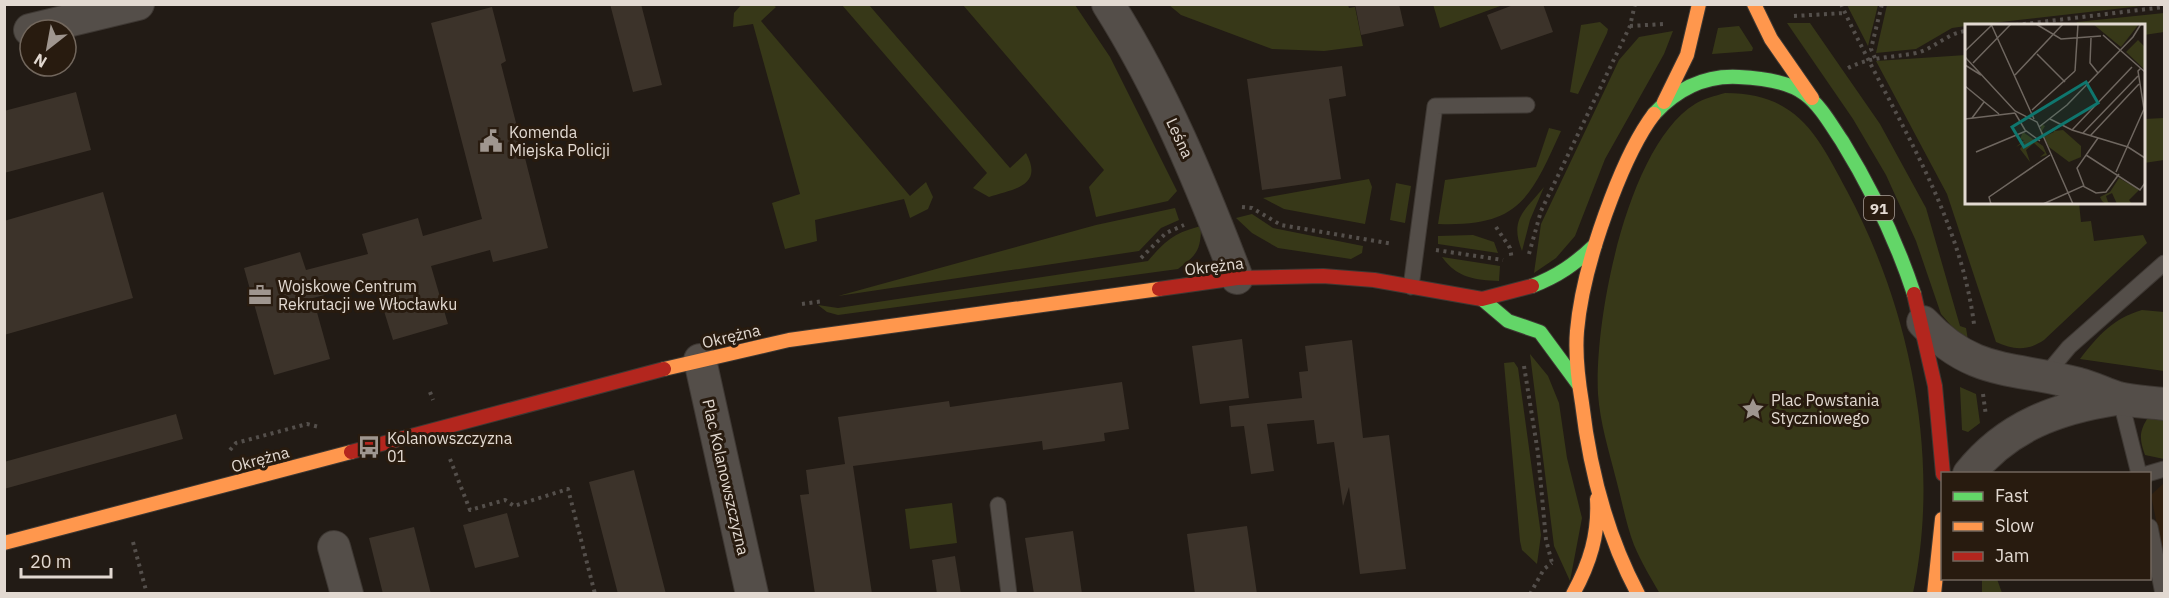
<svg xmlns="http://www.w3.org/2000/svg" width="2169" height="598" viewBox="0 0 2169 598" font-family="'IBM Plex Sans',sans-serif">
<rect width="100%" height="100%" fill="#221b15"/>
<!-- built -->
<path fill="#2f1f0f" d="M2164,483V561L2151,495Z"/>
<!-- green -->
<path fill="#373818" d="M742,4L773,5L776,7L761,21L910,196L926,182L933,197L928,209L910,218L904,199L815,220L817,241L785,249L772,203L800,194L753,24L733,27L734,13Z
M1433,4H1503V5L1440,28Z
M842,5H869L1010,168L1026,153C1044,186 1014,189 989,197L973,188L987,173Z
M963,5H1075L1110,57L1177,191L1168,201L1096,217L1089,187L1104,170Z
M1169,5H1348L1349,8L1355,7L1363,46L1324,51L1272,49L1181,15Z
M1847,5H1878L1868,46Z
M1887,5V4L2150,5L1966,26L1952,28L1916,49L1876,53Z
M2164,13V32L2144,35V26L2075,25L2077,22Z
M1600,22L1608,29L1607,33L1578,94L1570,92L1581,25Z
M1787,23H1810L1880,124L1926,208L1960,326L1966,328L1969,346L1941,314L1916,241L1886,175L1853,119Z
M1739,26L1753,48L1752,51L1712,54L1718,28Z
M1673,31L1664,54L1605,159L1575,236L1556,258L1534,273L1541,224L1619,60L1639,37Z
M1966,55V202L2079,203L2081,222L2091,221L2094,241L2143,235L2147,243L2044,340C2028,351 2013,350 1996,342L1947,194L1876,61Z
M1725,93C1797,93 1817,134 1847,191C1911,310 1941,460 1913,593L1660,594C1651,578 1641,562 1634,545C1626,524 1622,501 1616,479C1609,451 1600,423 1598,394C1594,320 1627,146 1695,104C1704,98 1715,96 1725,93Z
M2164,118V160L2144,163V119Z
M1549,128L1561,131C1530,199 1519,227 1438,224L1445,180L1536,167Z
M1369,179L1372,187L1365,224L1284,209L1263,198Z
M1396,183L1411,186L1405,223L1390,220Z
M1544,187L1530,220L1522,251C1509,218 1525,211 1544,187Z
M1175,208L1179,220L1161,228L1139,251L838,296L1096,225Z
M1252,214L1273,228L1363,246L1362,253L1351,259L1278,248L1252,233L1236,218Z
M1201,226C1201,250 1197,255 1178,269L838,315L827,312L818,305L838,308L1148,261C1166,240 1174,233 1201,226Z
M1473,235L1494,242L1498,253L1438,244V236Z
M1442,257L1500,266L1499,281C1475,280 1457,278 1442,257Z
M2142,310L2164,312V371L2080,359C2099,335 2112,319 2142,310Z
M1530,354L1548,376L1559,403L1567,458L1582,518L1570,581L1554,546Z
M1514,362L1518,368L1541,535L1537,564L1522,550L1520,541L1504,363Z
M1960,387L1976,394L1980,423L1968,432L1962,430Z
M2149,416L2164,418V459L2145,455C2139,438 2139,431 2149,416Z
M952,503L957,543L910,549L905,509Z
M1982,579H1997L2002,593H1982Z"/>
<!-- building -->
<path fill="#3c332a" d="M610,4H641L662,85L633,92Z
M1355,4H1399L1404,26L1361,35Z
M1516,4H1543L1553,32L1501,50L1487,15Z
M492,7L506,61L501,64L548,248L493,262L490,250L431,266L448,324L393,340L375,282L313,298L330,359L274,375L244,268L300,252L306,270L368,254L362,234L418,218L423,236L482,219L431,23Z
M1342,66L1346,96L1329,99L1341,179L1262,190L1247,79Z
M76,92L91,150L4,173V111Z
M103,192L133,298L4,335V221Z
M1242,339L1249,398L1200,404L1192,346Z
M1352,340L1363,438L1389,435L1406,569L1360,574L1349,487L1343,506L1334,442L1317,444L1314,420L1267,424L1274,471L1251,474L1244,426L1231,427L1229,406L1302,398L1299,372L1308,371L1305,346Z
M1122,382L1129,429L1104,433L1105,441L1043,450L1042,441L853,466L872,594H815L800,495L809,494L806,470L845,464L838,417L949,401L950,407Z
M176,414L183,439L4,489V462Z
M634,470L666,594H618L589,482Z
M507,513L519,557L475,568L463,525Z
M1247,526L1257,594H1195L1187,534Z
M414,527L431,594H383L369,538Z
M1073,531L1082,594H1034L1025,538Z
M955,556L961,594H937L932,560Z"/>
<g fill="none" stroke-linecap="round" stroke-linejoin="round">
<!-- lane casing -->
<g stroke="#3e3833" stroke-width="17">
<path id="lane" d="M1411,287L1435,106L1527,105
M2044,377L2069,347L2164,263
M2120,398L2139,474
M2147,474L2164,469
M998,505L1009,594
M2150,527L2163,594"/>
</g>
<!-- street casing -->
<g stroke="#3e3833" stroke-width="34">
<path id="street" d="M1108,4C1163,91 1201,184 1237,278
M30,30L138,4
M1923,322C1974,377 2014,366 2079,384C2092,387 2105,394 2118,398C2133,402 2150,402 2164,404
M700,360L752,594
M1969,474C2007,426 2058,408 2116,399
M334,547L347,594"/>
</g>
<!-- fast casing -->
<g stroke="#3e3833" stroke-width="16">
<path id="fast" d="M1654,114C1677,89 1705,75 1739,77C1761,78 1788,81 1805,94C1821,106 1831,125 1842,141C1872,190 1896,239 1914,294
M1532,286C1558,276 1575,264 1595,245
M1482,299L1508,321L1540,332L1579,385"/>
</g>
<!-- slow casing -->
<g stroke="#3e3833" stroke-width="16">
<path id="slow" d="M1754,4L1771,39L1812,98
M1664,102L1687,55L1699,4
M664,369L789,340L1159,289
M4,543L351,452
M1573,594C1590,563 1599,534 1597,499
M1638,594C1606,534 1590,471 1582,403C1578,379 1575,355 1577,331C1581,285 1595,241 1611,199C1622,170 1635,139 1654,114
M1934,594L1942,519"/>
</g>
<!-- jam casing -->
<g stroke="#3e3833" stroke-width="16">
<path id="jam" d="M1159,289L1237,278L1323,276L1374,280L1482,299L1532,286
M1914,294L1935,386L1943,474
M351,452L664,369"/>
</g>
<!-- path -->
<path stroke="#544f4b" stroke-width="4" stroke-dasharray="3 4.5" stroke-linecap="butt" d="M1841,4C1889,109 1959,208 1974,324
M1794,16L1845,13
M1630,26L1664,24
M2008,26L2164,7
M1875,58L1871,49L1882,4
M1848,68C1872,56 1891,58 1916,53C1934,49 1947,33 1966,31
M1242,207L1252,208L1281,225L1393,244
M1496,227L1510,248L1512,260
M1436,250L1503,260
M1529,254L1541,211L1630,26L1635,4
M1141,258L1166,233L1184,225
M802,304L824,301
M1524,366L1538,453L1546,540L1552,563
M430,392L433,400
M1983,394L1986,416
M230,450L236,443L307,424L319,427
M450,459L470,510L505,500L514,506L568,489L595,594
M133,542L147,594
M1530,594L1544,569L1552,563"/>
<!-- lane -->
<use href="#lane" stroke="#544e49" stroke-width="15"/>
<!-- street -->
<use href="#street" stroke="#544e49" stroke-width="32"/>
<!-- fast -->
<use href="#fast" stroke="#63d668" stroke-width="14"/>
<!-- slow -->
<use href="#slow" stroke="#ff974d" stroke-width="14"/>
<!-- jam -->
<use href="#jam" stroke="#b3261e" stroke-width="14"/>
</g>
<!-- icons -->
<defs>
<g id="civic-bare" transform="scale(1.8)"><path d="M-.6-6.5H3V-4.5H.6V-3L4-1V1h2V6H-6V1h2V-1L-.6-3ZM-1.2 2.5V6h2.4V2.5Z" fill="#9f968f" stroke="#281b0f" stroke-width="2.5" paint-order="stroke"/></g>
<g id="office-bare" transform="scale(1.8)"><path d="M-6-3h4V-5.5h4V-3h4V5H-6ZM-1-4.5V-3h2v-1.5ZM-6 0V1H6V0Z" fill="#9f968f" stroke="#281b0f" stroke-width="2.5" paint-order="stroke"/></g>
<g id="sight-bare" transform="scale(1.8)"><path d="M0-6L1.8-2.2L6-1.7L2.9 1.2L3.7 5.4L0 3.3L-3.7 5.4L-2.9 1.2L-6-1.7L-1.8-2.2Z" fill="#9f968f" stroke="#281b0f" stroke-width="2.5" paint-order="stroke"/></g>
<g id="bus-bare" transform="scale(1.8)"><path d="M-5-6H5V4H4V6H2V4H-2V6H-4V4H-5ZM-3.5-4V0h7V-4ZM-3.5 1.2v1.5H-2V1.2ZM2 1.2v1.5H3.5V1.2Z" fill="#9f968f" stroke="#281b0f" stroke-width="2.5" paint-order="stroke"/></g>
</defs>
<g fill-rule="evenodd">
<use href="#civic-bare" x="491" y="141"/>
<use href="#office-bare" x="260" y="295"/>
<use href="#sight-bare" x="1753" y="409"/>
<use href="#bus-bare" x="369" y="447"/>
</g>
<g text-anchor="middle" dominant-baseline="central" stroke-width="6" stroke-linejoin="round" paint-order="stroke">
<!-- shield labels -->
<rect fill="#281b0f" stroke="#aaa097" stroke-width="1.5" x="1864" y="196" width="30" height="24" rx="4.5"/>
<g font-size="15" font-weight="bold" fill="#e2d9d1">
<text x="1879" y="208">91</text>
</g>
<!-- poi labels -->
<g font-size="16" fill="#e2d9d1" stroke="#281b0f" text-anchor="start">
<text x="509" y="132">Komenda<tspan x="509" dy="18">Miejska Policji</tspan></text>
<text x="278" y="286">Wojskowe Centrum<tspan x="278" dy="18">Rekrutacji we Włocławku</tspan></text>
<text x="1771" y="400">Plac Powstania<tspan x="1771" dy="18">Styczniowego</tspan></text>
<text x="387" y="438">Kolanowszczyzna<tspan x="387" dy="18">01</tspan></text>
</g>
<!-- street labels -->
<g font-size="16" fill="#e2d9d1" stroke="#281b0f">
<text transform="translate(1180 138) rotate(65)">Leśna</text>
<text transform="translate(1214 266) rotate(-7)">Okrężna</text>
<text transform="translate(731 336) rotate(-13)">Okrężna</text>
<text transform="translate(260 459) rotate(-15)">Okrężna</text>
<text transform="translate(726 477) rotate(77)">Plac Kolanowszczyzna</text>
</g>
</g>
<!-- overview -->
<g transform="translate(1965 24)">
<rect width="180" height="180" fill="#221b15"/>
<path d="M128,0H174L156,23ZM173,16L180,23V46L161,28ZM76,100L80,102L77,107L80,112L89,108L87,104L95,103L89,107L98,106L116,122V133L104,138L84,123L78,110L76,112ZM58,108L78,122L82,131L75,133L80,129L69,119L61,126L65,138L55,125L60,118L51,123L59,116L55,115ZM154,154L174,166L164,176L167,180H152L147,169L159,163L141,172L143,178L150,180H141L137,177L135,173L145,168Z" fill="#373818"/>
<path fill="none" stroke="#6f6760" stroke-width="1.5" d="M26,0L69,95M71,0L96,15L136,12M138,11L180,48M126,14L125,39L133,49M0,27L27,1M72,30L100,58M0,33L50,87L72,98L108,180M8,39L46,0M0,41L16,51M110,47L113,0M50,51L98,0M0,62L34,90M67,86L110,47M50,89L60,106L75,117M7,94L19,78M0,95L50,89M85,95L107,106L163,123L180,134M74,103L102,81L168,13L176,0M107,106L167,43M118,109L173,52M125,112L174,60M11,128L61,107M121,131L175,166L180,159M151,148L179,85L173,47L176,44M119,162L112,144L133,114M26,180L24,173L85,131M78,180L118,162L131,169L141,168L154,150"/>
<path fill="#0f766e" fill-opacity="0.15" stroke="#0f766e" stroke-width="3" d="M121,58L133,79L59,123L47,103Z"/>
<rect width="180" height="180" fill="none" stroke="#e2d9d1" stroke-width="3"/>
</g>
<!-- border -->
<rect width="2169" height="598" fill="none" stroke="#e2d9d1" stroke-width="12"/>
<!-- legend -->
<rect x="1941" y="472" width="210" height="108" fill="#281b0f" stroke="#72675d" stroke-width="1.5"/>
<rect x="1953" y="492" width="30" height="9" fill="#63d668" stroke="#72675d" stroke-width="1.5"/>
<text x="1995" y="502" font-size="18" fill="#e2d9d1">Fast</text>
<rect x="1953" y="522" width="30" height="9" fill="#ff974d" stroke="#72675d" stroke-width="1.5"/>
<text x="1995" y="532" font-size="18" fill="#e2d9d1">Slow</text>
<rect x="1953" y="552" width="30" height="9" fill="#b3261e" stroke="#72675d" stroke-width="1.5"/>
<text x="1995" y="562" font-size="18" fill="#e2d9d1">Jam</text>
<!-- north arrow -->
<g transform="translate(48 48) rotate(211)"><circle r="28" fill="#281b0f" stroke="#72675d" stroke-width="1.5"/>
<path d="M0-4.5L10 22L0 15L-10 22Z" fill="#9f968f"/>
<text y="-9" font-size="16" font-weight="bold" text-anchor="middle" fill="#e2d9d1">N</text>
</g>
<!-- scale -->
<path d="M21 568v9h90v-9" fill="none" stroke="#e2d9d1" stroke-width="3"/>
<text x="30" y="568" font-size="18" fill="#e2d9d1" stroke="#281b0f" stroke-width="4.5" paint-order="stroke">20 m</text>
</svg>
